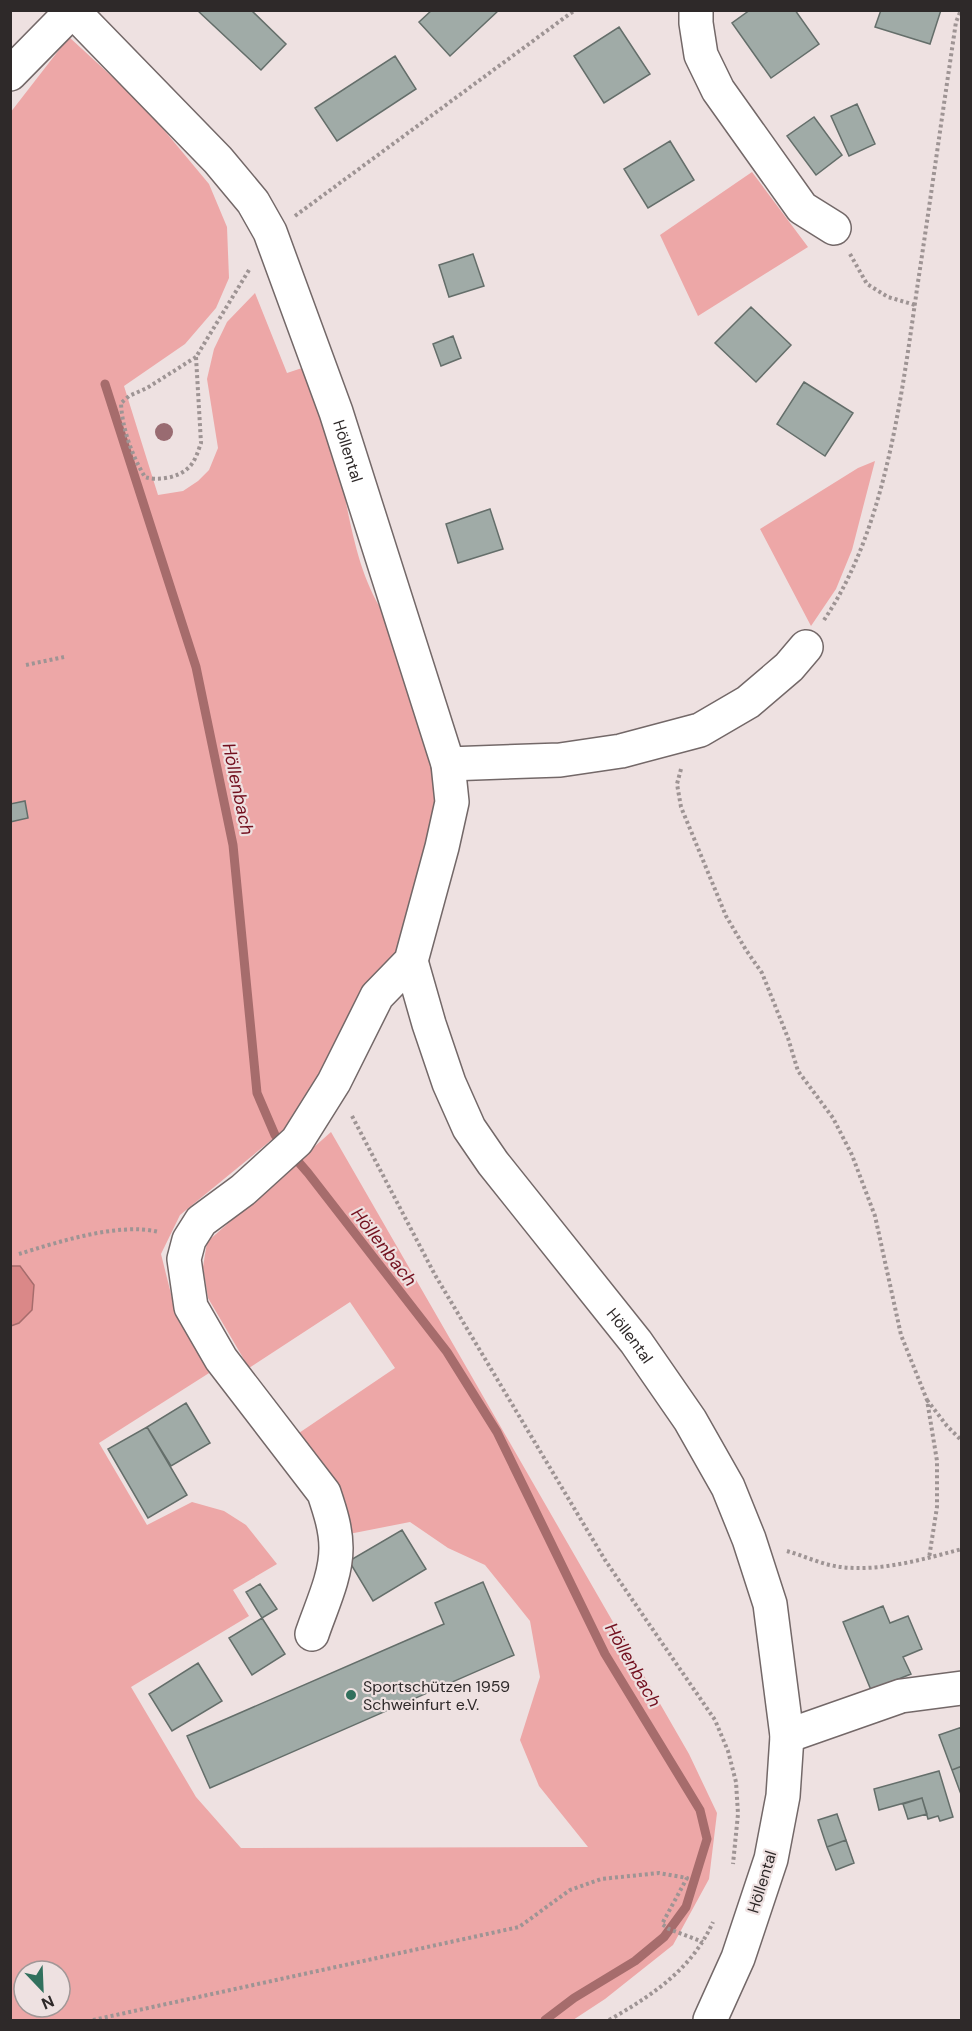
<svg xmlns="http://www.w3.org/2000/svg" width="972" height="2031" viewBox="0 0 972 2031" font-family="'DM Sans',sans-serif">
<rect width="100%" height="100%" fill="#eee1e1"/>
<!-- green -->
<path fill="#eda7a7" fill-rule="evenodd" d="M69,37L144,106L209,184L227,227L229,278L216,308L185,344L124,386L158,495L183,491L198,481L209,470L218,448L207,379L214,349L227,322L255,293L287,373L305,367C315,396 329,425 336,454C348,505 354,568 383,612L437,766L440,797L410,937L297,1119L180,1215L161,1254L175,1310L217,1368L99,1443L147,1525L192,1502L224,1511L246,1525L277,1564L233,1590L249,1616L131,1687L196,1797L241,1848L588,1847L539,1786L520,1740L540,1677L530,1621L485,1565L448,1548L410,1522L349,1534L296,1435L395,1368L350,1302L249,1368L208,1298L203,1267L207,1242L331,1132L689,1754L717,1813L709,1879L673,1945L605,1999L573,2020H11L10,1326L19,1323L20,1266H10V113ZM24,1971H60V2007H24Z
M752,172L808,247L698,316L660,235Z
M875,461L852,550L836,589L811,626L760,529L858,468Z"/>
<!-- water -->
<path fill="#da8888" stroke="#a66c6c" stroke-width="1.5" d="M11,1266H20L34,1285L32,1310L19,1323L11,1326Z"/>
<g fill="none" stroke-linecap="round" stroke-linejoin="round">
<!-- stream -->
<path stroke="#a66c6c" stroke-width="9" d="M105,384L196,667L233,845L257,1093L275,1135L308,1173L447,1352L497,1432L605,1654L700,1810L707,1839L686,1907L664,1937L635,1961L574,1998L545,2020"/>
</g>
<!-- building -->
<path fill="#a0aba7" stroke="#646e6a" stroke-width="1.5" d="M197,10H251L286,44L261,70Z
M432,10H499L450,56L419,22Z
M750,10H795L819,44L771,78L732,23Z
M881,10H941L930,44L875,27Z
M619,27L650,74L604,103L574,56Z
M395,56L416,89L337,141L315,108Z
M857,104L875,144L849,156L831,116Z
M814,117L842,155L816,175L787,136Z
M670,141L694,180L648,208L624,169Z
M473,254L484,286L449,297L439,265Z
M751,307L791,345L756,382L715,343Z
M453,336L461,358L441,366L433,344Z
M804,382L853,413L825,456L777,424Z
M490,509L503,549L458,563L446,524Z
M25,801L28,818L10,822V804Z
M186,1403L210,1443L171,1466L147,1427Z
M147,1427L187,1495L148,1518L108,1449Z
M402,1530L426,1569L373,1601L349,1561Z
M483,1582L514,1655L210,1788L187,1736L444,1624L435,1603Z
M260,1584L277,1609L262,1618L246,1592Z
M883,1606L890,1623L908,1616L922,1649L903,1657L911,1674L871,1690L843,1622Z
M262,1618L285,1654L252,1675L229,1638Z
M198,1663L222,1701L172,1731L149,1694Z
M962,1727V1766L952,1770L939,1735Z
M962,1766V1797L952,1770Z
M939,1771L953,1817L940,1821L938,1816L928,1819L922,1798L879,1810L874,1789Z
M922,1798L927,1814L908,1819L903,1804Z
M837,1814L846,1840L827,1847L818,1820Z
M846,1840L854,1863L836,1870L827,1847Z"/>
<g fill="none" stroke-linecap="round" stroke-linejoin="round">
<!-- minor casing -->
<g stroke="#736868" stroke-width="36">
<g id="minor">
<path id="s1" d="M72,10L218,160L253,202L270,232L336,412L448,764L452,802L442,847L411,961L377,996L334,1082L297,1141L243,1190L201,1221L189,1240L184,1259L191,1307L221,1359L324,1493C330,1511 336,1529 336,1548C336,1577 321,1607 312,1634"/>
<path d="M696,10V23L701,55L718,90L802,208L834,228"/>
<path d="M10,74L72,11"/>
<path d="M448,764L560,760L621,751L700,730L748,702L789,667L806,647"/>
<path id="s2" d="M411,961L429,1024L449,1083L469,1128L493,1163L636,1342L690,1420L728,1487L749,1539L770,1604L787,1736L783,1796L771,1859L738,1958L710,2020"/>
<path d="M787,1736L901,1696L962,1688"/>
</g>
</g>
<!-- path -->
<path stroke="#9e9494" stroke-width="4" stroke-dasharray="3 3" stroke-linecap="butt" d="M295,216L575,10
M850,254L867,284L888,297L915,305
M196,357L147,388L129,396L121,403C122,428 132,456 145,477C157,481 177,478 187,469C195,463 198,451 201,443L196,357L249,270
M824,620C887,527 902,392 918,282C931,196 943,109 956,22L961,10
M26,665L64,657
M681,769L677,784L681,807L726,916L746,950L762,973L788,1038L798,1071L833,1118L852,1155L875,1216L901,1335L927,1400L937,1461V1507L929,1558
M352,1116L435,1275L605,1560L715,1720L728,1751L736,1782L738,1814L733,1864
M19,1254C58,1242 119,1222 159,1232
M927,1400L947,1426L962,1441
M787,1551C804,1556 823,1565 841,1567C880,1572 924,1559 962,1549
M93,2020L519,1927L570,1890L601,1879L659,1873L687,1878L662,1924L669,1929L703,1942
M609,2020C653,1995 692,1969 713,1922"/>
<!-- minor -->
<use href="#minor" stroke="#fff" stroke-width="33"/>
</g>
<!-- trees -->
<circle fill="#996b71" cx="164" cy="432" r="9"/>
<!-- markers -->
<circle fill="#31705d" stroke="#eee1e1" stroke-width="2" cx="351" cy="1695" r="6"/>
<g text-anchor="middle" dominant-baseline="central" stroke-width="4.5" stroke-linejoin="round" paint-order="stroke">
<!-- street labels -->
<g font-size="16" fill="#2e2929" stroke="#eee1e1">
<text stroke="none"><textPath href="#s1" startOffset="531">Höllental</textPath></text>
<text stroke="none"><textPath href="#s2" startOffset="440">Höllental</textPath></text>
<text transform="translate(762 1882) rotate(-73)">Höllental</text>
</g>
<!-- poi labels -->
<g font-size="16" fill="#2e2929" stroke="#eee1e1" text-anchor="start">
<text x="363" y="1686">Sportschützen 1959<tspan x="363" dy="18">Schweinfurt e.V.</tspan></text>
</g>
<!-- water labels -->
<g font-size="18" font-style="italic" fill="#73101f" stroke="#eee1e1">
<text transform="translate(238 789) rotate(78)">Höllenbach</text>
<text transform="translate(384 1247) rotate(52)">Höllenbach</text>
<text transform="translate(633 1665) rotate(60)">Höllenbach</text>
</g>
</g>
<!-- border -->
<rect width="972" height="2031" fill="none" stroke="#2e2929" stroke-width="24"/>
<!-- north arrow -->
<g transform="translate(42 1989) rotate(157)"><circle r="28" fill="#eee1e1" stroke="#a19797" stroke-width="1.5"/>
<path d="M0-4.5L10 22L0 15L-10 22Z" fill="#31705d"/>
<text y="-9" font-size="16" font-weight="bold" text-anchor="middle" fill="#2e2929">N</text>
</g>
</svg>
